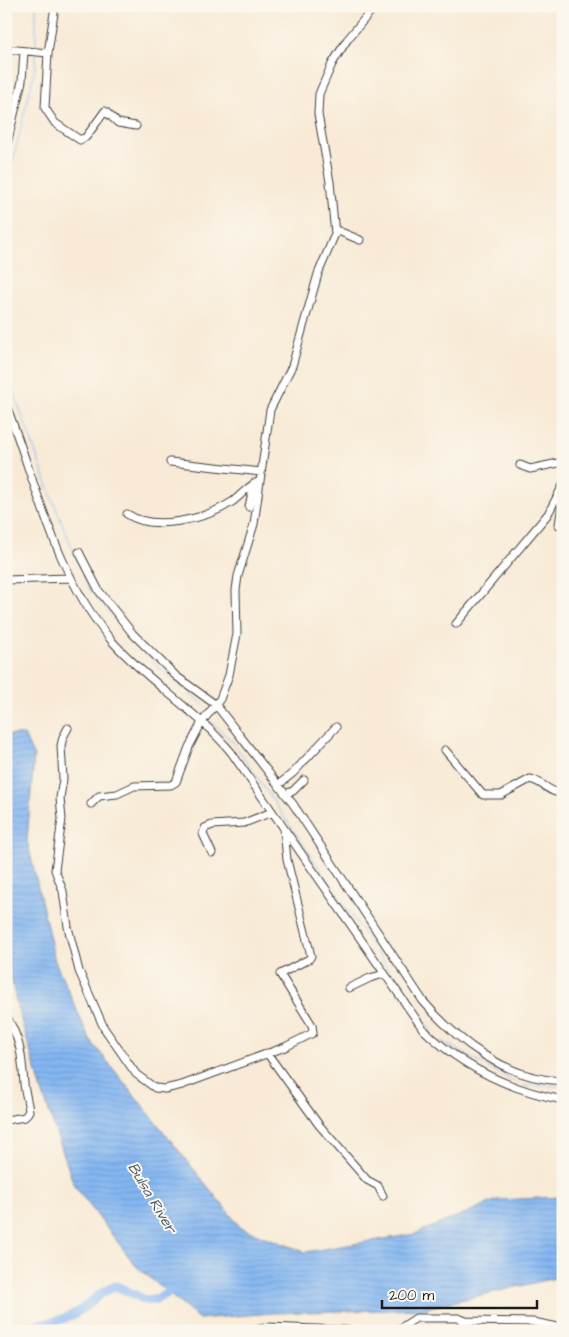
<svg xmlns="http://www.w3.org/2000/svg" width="569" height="1337" viewBox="0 0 569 1337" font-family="'Architects Daughter',sans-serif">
<defs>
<pattern id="water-rules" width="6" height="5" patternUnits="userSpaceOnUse" patternTransform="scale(1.25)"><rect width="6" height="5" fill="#84b6f1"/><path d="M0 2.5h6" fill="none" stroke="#719cce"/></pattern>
</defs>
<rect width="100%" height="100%" fill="#fbf7ec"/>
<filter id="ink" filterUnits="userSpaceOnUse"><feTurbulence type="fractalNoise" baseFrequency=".02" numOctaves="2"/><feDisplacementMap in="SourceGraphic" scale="10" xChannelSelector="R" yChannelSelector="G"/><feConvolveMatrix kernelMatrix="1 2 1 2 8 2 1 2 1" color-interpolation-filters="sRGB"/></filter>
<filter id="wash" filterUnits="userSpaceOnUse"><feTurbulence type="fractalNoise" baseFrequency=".0096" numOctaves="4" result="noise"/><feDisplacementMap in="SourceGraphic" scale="20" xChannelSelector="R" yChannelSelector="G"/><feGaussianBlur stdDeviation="1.12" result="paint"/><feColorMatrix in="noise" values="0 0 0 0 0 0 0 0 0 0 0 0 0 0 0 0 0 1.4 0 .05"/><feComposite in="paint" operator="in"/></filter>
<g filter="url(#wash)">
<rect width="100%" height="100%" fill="#f8ead6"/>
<!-- water -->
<path fill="url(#water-rules)" stroke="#506986" d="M6,735H24L34,757L27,840L55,961L90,1040L241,1228L305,1252L415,1234L497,1200L563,1197V1276L422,1309L272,1313L199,1319L136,1266L74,1185L43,1094L17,1006L6,952Z"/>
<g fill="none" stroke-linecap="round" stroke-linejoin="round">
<!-- stream -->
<path stroke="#84b6f1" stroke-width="1" d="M36,48V6
M6,190L35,69L36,54
M6,371L55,506L89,589L129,635
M132,638L159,668L204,705
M210,721L233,742L431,1032
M441,1041L518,1084
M524,1086H563"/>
<!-- river -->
<path stroke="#84b6f1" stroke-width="9" d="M6,1329C26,1327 56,1324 74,1314C90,1305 98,1292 116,1286C150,1300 143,1309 178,1287"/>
</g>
</g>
<g filter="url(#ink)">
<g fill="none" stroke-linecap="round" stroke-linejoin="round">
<!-- minor casing -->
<g stroke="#3d3b38" stroke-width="9">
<path id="minor" d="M55,6L48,53L45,108L55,123L80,140L86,137L105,111L118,123L136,126
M6,9L9,6
M6,49L48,53
M6,148L22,81L24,51
M336,230L360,240
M6,405C37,485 55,573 111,640C147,681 196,710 231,752L423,1029C462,1067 510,1090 563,1100
M170,462L261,472
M520,465L530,469L563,462
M557,497L562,505L559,525
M249,507L254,483
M127,514C154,532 206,519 232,502C242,495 248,485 260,481
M79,552L99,591L133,634L176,676L216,705L293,804L423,1001C457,1041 508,1080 563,1081
M6,580L70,578
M456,624L548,514L563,485
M68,728L63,737L61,746L63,779L60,798L62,819L55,870L63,891L68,927L79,971L104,1028L136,1074L155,1088L165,1089L182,1085L285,1047L313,1033L312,1025L280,974L309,959L311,956L287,860L284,829
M445,750L483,795H501L530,779C542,781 550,794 563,793
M278,785L293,773L336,727
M285,794L293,791L304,780
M91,804L99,796L117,794L134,786L171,785L176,782L189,747L202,722L220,699L229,675L237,634L236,590L238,576L254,524L270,410L292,366L318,274L335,234L330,182L318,114L319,94L332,64L347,40L375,6
M212,853L203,834L205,828L212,825L244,823L272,812
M349,988L370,978L384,974
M6,1016C21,1039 22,1058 24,1084C25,1093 28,1102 29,1111L25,1117L6,1120
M267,1053L319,1125L367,1180L378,1186L383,1196
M466,1321L533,1322L563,1328
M252,1331L268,1327L364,1331
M396,1331L416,1318H458L466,1321L458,1331"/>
</g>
<!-- minor -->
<use href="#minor" stroke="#fff" stroke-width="7"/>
</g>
</g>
<g text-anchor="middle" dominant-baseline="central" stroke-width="4" stroke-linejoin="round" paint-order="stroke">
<!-- water labels -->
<g font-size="15" font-style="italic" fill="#465a71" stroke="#fbf7ec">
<text transform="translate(152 1198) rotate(59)">Bulsa River</text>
</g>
</g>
<!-- margin -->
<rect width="569" height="1337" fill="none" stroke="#fbf7ec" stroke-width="25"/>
<!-- scale -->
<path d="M382 1300v8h155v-8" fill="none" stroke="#1c1c1c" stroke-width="2.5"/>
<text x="389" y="1300" font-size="15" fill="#1c1c1c" stroke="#fbf7ec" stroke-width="4" paint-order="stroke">200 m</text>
</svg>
